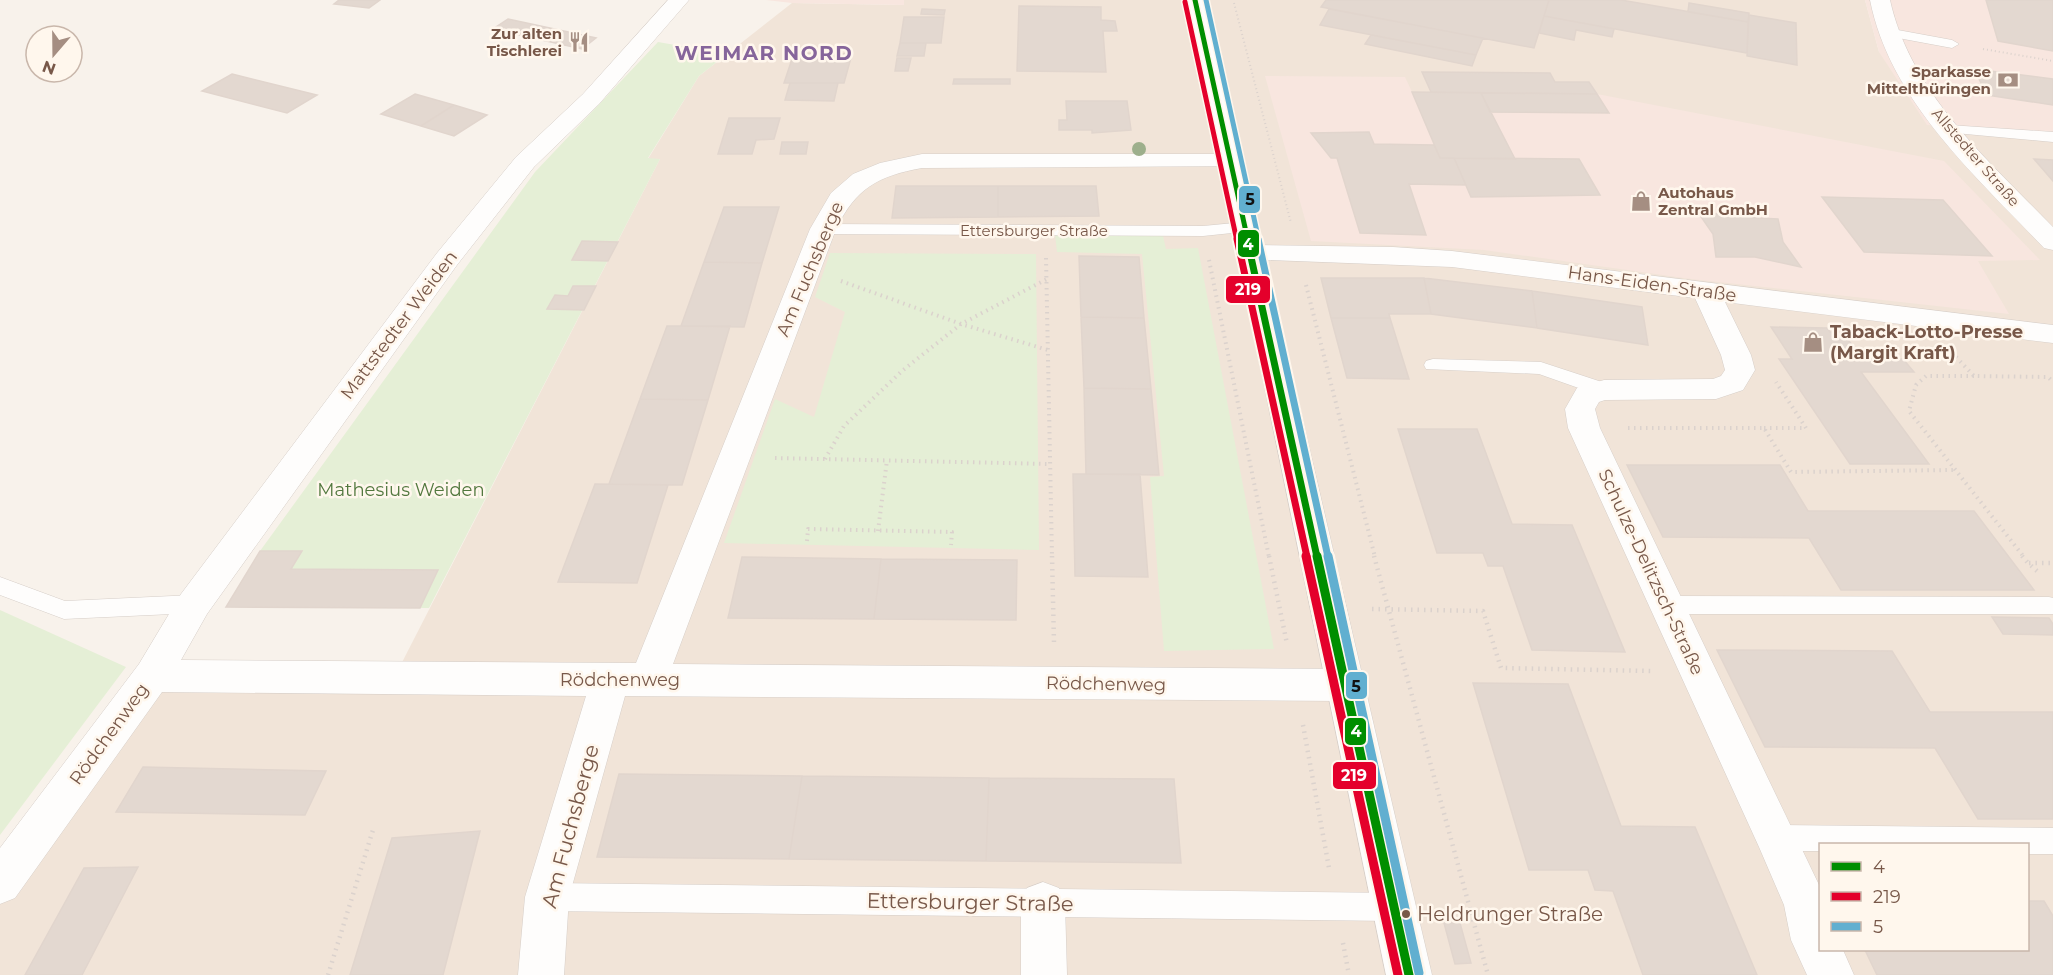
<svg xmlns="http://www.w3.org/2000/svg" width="2053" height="975" viewBox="0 0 2053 975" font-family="Montserrat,sans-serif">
<rect width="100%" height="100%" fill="#f8f2eb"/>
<!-- residential -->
<path fill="#f1e4d8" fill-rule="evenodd" d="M904,0H1865L1879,52L2053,135V975H0V872L152,676L394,678L660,159H648L699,76L792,3L903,5ZM1820,844H2028V950H1820Z"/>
<!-- commercial -->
<path fill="#f8e6df" d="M766,0H904V5L792,3Z
M1865,0H2053V135L1927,125L1879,52Z
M1265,76L1405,77L1412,92L1597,94L1944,161L2040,260L1978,261L2009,314L1691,279L1484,250L1311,241Z"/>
<!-- green -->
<path fill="#e5efd6" d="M658,42L727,54L699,76L648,158L660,159L429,608H420L437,571L291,569L301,551H260L535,172Z
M1055,235L1163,236L1166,249L1198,248L1274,649L1164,651L1150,477L1164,476L1142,254L1057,252Z
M830,253L1036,254L1039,550L724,543L775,399L814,417L845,312L815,297Z
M0,610L126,667L0,835Z"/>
<!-- building -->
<path fill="#e3d8d0" stroke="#e1d5cd" stroke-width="1.5" d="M339,0H380L369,8L334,4Z
M1326,0H1549L1534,48L1321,7Z
M1549,0H1621L1748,22L1747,53L1544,16Z
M1986,0H2053V51L1998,41Z
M1689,3L1749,13L1748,22L1688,12Z
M1019,6L1101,7V20L1115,21L1117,31H1103L1106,72L1017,71Z
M922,9L945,10L944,15L921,14Z
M1329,9L1483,38L1476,55L1320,25Z
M1749,15L1796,23L1797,65L1747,56Z
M1544,16L1614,29L1612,37L1576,30L1574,40L1539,33Z
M904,17H944L941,43H900Z
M508,19L596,38L582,49L493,29Z
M1371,35L1476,55L1472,66L1365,44Z
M900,43H926L924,56H897Z
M794,53L852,54L844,83H784Z
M897,58H911L908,71H895Z
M1974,69L2053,79V105L1987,95Z
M1422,72L1550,73L1555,82H1589L1597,94L1431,92Z
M232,74L317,95L287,113L202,91Z
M954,79H1010V84H953Z
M790,83H838L834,101L785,100Z
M1412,92L1481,93L1515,159L1440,158Z
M1481,93L1597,94L1609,113L1490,112Z
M415,94L454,105L421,126L381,114Z
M1066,101H1127L1131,130L1092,133V130H1059V120H1067Z
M454,105L487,115L454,136L421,126Z
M729,118H780L774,139L756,140L752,154H718Z
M1369,132L1374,144L1434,145L1440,158H1454L1466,185L1409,184L1426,235L1360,233L1337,158H1331L1311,133Z
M782,142H808L806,154H780Z
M1454,158L1579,159L1600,195L1471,197Z
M2034,159L2053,160V181Z
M896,186H998V217L892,218Z
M998,186H1096L1099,216L998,217Z
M1822,197L1943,200L1992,256L1864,252Z
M724,207H779L762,263L704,262Z
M1697,211L1738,217L1778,219L1783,242L1801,267L1755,257H1716L1713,234Z
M582,241L618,242L608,261L572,260Z
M1079,256L1139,257L1144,318L1081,317Z
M704,262L762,263L744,327L681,326Z
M1321,278H1424L1431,314H1389L1390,318H1331Z
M1424,278L1532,291L1537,328L1431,314Z
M573,286H596L584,310L547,309L555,295L568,296Z
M1532,291L1642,307L1648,345L1537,328Z
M1081,317L1144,318L1151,389L1084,388Z
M1331,318H1390L1409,379L1347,378Z
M667,326H730L708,400L640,399Z
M1771,327L1827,328L1830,332H1842L1863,359H1903L1914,372H1861L1929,464H1850L1779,359H1792Z
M1084,388L1151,389L1159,475L1086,474Z
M640,399L708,400L682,485L609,484Z
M1398,429H1477L1512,524L1572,525L1625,652L1532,650L1503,566H1488L1483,553H1437Z
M1627,465H1780L1808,511H1974L2034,590H1841L1809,538L1663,537Z
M1073,474H1140L1148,577L1075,576Z
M595,484L668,485L637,583L558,582Z
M260,551H302L291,569L438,570L420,608L226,607Z
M742,557L881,559L874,619L728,618Z
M881,559L1017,560L1016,620L874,619Z
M1992,617L2049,618L2053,624V635L2003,634Z
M1717,650L1892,651L1930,712H2053V819H1978L1935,748L1765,747Z
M1473,683L1568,684L1621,826L1695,827L1757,975H1643L1613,891L1595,890L1588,870H1529Z
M143,767L326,771L305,815L116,812Z
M619,774L802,776L789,859L597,857Z
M802,776L989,778L986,861L789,859Z
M989,778L1174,779L1181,863L986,861Z
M480,831L443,975H350L392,838Z
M138,867L82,975H25L84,868Z
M2028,901H2044L2053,916V975H1877L1865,950H2028Z
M1444,923H1460L1471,963L1455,964Z"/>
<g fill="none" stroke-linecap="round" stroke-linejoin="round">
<!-- service casing -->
<g stroke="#d6cec8" stroke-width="1">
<path id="service" d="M1887,28L1952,40L1959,44L1952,48L1882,35V29Z
M1949,125L2053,132V142L1944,132L1942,129L1944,126Z
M1245,222L1253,227L1251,231L1203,236L823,234L815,229L823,224L1203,226Z
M1433,359L1541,362L1611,385L1614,390L1611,395L1604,397L1539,374L1426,369L1424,365L1426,361Z
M0,577L65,601L194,595L202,597L205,604L202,611L194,613L64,619L0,595Z
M1666,596L2049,597L2053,598V614H1666L1658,612L1655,605L1658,598Z
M1777,825L2053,828V854H2028V844H1820V851H1777L1767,847L1764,838L1767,829Z
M547,883L1393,893L1403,897L1407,907L1403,917L1393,921L547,911L537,907L533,897L537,887Z"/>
</g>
<!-- minor casing -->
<g stroke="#d6cec8" stroke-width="1">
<path id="minor" d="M668,0H689L599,104L534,167L457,265L207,614L181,660L636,663L810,229L831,193L853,174L880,163L922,154H1230L1239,156L1242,161L1239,166L922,168C878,176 856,188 836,229L673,664L1345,669L1359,673L1364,685L1359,697L1345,701L625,696L569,897L564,975H518L525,897L586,696L162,692L15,898L0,904V848L139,664L181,594L437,253L516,157L583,94Z
M1870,0H1890C1911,94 1988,160 2053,227V250L2044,248C1976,176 1890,101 1870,0Z
M1250,245L1393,247L1452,251L2053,325V343L1725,302L1751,355L1755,370L1743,390L1716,399L1605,400L1599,402L1595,409L1600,428L1820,887V950H1843L1854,975H1807L1791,940L1784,905L1759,847L1568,428L1565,409L1577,388L1604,380L1713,379L1721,376L1725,370L1721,355L1695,298L1452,267L1241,259L1237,253L1241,247Z
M1043,882L1059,888L1065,904L1067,975H1021V904L1027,888Z"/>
</g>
<!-- tertiary casing -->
<g stroke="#d6cec8" stroke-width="1">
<path id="tertiary" d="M1185,0H1205L1432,975H1386Z"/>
</g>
<!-- path-far2 -->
<path stroke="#dbd2cd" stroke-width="2" stroke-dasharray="1 3" stroke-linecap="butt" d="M1234,3L1291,223
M1983,49L2053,61"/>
<!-- path-far1 -->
<path stroke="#dbd2cd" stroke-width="4" stroke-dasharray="1.5 4.5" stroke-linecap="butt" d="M1046,258L1052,557
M1209,260L1269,557
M841,281L961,324L1048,350
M1306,285L1375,557
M1956,357L1974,376L2048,377L2053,382
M1974,376H1926L1916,385L1909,411L2024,557
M1628,428H1764L1791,472L1953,470
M1764,428H1806L1776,382
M775,458L1050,464
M825,459L844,426L902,371L961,324L1047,279
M878,531L887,460
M807,541L808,529L952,532L951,545"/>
<!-- path -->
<path stroke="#dbd2cd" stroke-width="4.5" stroke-dasharray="1.5 5" stroke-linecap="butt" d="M1052,556L1054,643
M1269,556L1287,644
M1374,556L1488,975
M2022,556L2028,563
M2037,571L2028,563H2053
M1372,609L1483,611L1501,668L1653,671
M1303,725L1329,868
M1343,943L1349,975
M328,975L373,830"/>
<!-- service -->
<use href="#service" fill="#fefdfc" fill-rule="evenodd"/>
<!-- minor -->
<use href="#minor" fill="#fefdfc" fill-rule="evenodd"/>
<!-- tertiary -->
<use href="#tertiary" fill="#fefdfc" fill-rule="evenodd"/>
<!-- bus-1-far2 casing -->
<g stroke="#fff7ed" stroke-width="8">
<path id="bus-1-far2" d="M1195,0L1248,241"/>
</g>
<!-- bus-1-far1 casing -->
<g stroke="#fff7ed" stroke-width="11">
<path id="bus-1-far1" d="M1247,239L1317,557"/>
</g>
<!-- bus-1 casing -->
<g stroke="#fff7ed" stroke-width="14">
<path id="bus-1" d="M1317,556L1409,975"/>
</g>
<!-- bus-2-far2 casing -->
<g stroke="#fff7ed" stroke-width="8">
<path id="bus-2-far2" d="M1185,2L1237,241"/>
</g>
<!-- bus-2-far1 casing -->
<g stroke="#fff7ed" stroke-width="11">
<path id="bus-2-far1" d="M1237,239L1307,557"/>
</g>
<!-- bus-2 casing -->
<g stroke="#fff7ed" stroke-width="14">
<path id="bus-2" d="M1306,556L1398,975"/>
</g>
<!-- bus-3-far2 casing -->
<g stroke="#fff7ed" stroke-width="8">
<path id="bus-3-far2" d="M1206,0L1259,241"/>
</g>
<!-- bus-3-far1 casing -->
<g stroke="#fff7ed" stroke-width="11">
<path id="bus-3-far1" d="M1258,239L1328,557"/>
</g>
<!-- bus-3 casing -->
<g stroke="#fff7ed" stroke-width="14">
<path id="bus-3" d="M1328,556L1419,973"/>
</g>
<!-- bus-1-far2 -->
<use href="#bus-1-far2" stroke="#008e00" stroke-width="5"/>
<!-- bus-1-far1 -->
<use href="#bus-1-far1" stroke="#008e00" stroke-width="7"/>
<!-- bus-1 -->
<use href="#bus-1" stroke="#008e00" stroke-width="9"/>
<!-- bus-2-far2 -->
<use href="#bus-2-far2" stroke="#e4002b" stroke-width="5"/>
<!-- bus-2-far1 -->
<use href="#bus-2-far1" stroke="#e4002b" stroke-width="7"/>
<!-- bus-2 -->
<use href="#bus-2" stroke="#e4002b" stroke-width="9"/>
<!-- bus-3-far2 -->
<use href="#bus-3-far2" stroke="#61afd0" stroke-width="5"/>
<!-- bus-3-far1 -->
<use href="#bus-3-far1" stroke="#61afd0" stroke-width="7"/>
<!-- bus-3 -->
<use href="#bus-3" stroke="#61afd0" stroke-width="9"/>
</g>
<!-- trees -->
<circle fill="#9daf8c" cx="1139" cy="149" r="7"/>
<!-- icons -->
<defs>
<g id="restaurant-bare" transform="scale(1.62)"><path d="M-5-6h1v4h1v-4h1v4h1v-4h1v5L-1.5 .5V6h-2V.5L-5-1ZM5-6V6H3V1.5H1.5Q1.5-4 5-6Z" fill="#a58e82" stroke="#fff7ed" stroke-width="2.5" paint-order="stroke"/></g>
<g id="bank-bare" transform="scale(1.62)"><path d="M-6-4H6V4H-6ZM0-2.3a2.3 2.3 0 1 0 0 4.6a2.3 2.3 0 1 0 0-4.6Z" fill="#a58e82" stroke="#fff7ed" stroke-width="2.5" paint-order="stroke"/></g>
<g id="shop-bare" transform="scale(1.62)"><path d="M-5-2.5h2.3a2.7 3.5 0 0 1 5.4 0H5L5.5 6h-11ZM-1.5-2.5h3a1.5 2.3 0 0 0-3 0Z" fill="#a58e82" stroke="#fff7ed" stroke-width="2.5" paint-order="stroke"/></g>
</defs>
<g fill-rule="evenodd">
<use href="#restaurant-bare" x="579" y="42"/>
<use href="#bank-bare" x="2008" y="80"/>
<use href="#shop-bare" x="1641" y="201"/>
<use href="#shop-bare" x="1813" y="342"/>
</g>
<!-- markers -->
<circle fill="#785849" stroke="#fff7ed" stroke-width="2" cx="1406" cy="914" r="5"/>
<g text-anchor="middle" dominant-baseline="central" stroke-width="5" stroke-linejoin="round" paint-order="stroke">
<!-- far-poi labels -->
<g font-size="15" font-weight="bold" fill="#785849" stroke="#fff7ed" text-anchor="end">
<text x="562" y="33">Zur alten<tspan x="562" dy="17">Tischlerei</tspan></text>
<text x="1991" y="71">Sparkasse<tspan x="1991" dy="17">Mittelthüringen</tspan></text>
<text x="1658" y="192" text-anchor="start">Autohaus<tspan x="1658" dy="17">Zentral GmbH</tspan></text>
</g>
<!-- far-street labels -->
<g font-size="15" fill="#785849" stroke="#fff7ed">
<text transform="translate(1976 157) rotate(49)">Allstedter Straße</text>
<text x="1034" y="230">Ettersburger Straße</text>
</g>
<!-- street labels -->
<g font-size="18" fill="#785849" stroke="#fff7ed">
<text transform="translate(810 269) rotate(-67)">Am Fuchsberge</text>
<text transform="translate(1652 284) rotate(8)">Hans-Eiden-Straße</text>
<text transform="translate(399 325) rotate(-53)">Mattstedter Weiden</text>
<text transform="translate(1651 572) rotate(65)">Schulze-Delitzsch-Straße</text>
<text x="620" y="680">Rödchenweg</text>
<text transform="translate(1106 684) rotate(1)">Rödchenweg</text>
<text transform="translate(109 734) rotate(-54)">Rödchenweg</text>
</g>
<!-- poi labels -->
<g font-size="18" font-weight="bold" fill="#785849" stroke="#fff7ed" text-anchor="start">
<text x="1830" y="332">Taback-Lotto-Presse<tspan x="1830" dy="21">(Margit Kraft)</tspan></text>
</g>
<!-- park labels -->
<g font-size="18" fill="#52783e" stroke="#fff7ed">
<text x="401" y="490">Mathesius Weiden</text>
</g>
<!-- far-district labels -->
<g font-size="20" font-weight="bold" letter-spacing="1.5" fill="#86659b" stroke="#fff7ed">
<text x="764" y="53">WEIMAR NORD</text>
</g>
<!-- near-bus labels -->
<g font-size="20" fill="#785849" stroke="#fff7ed" text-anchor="start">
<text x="1417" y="914">Heldrunger Straße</text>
</g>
<!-- near-street labels -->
<g font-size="21" fill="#785849" stroke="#fff7ed">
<text transform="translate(570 826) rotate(-75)">Am Fuchsberge</text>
<text transform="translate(970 902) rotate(1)">Ettersburger Straße</text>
</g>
</g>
<g stroke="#fff7ed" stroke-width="2">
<rect x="1238" y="185" width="23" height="29" rx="6" fill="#61afd0"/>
<rect x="1237" y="229" width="23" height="29" rx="6" fill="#008e00"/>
<rect x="1225" y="275" width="46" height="29" rx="6" fill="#e4002b"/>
<rect x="1345" y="671" width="23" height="29" rx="6" fill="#61afd0"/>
<rect x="1344" y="717" width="23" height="29" rx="6" fill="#008e00"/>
<rect x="1332" y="761" width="45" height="29" rx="6" fill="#e4002b"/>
</g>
<g font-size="16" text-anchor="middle" font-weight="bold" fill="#fff">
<text x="1248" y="250">4</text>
<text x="1248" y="295">219</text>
<text x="1356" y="737">4</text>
<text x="1354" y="781">219</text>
</g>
<g font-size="16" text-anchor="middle" font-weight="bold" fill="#111">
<text x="1250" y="205">5</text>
<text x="1356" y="692">5</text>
</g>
<!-- legend -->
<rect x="1819" y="843" width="210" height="108" fill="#fff7ed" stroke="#c9b7ab" stroke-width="1.5"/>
<rect x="1831" y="862" width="30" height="9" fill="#008e00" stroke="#c9b7ab" stroke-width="1.5"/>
<text x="1873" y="873" font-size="18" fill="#785849">4</text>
<rect x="1831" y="892" width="30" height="9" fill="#e4002b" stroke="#c9b7ab" stroke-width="1.5"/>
<text x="1873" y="903" font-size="18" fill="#785849">219</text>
<rect x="1831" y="922" width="30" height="9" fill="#61afd0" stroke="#c9b7ab" stroke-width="1.5"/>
<text x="1873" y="933" font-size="18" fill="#785849">5</text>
<!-- north arrow -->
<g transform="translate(54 54) rotate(200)"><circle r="28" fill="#fff7ed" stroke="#c9b7ab" stroke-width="1.5"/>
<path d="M0-4.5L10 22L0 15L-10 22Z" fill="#a58e82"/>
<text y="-9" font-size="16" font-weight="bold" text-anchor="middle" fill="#785849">N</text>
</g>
</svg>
